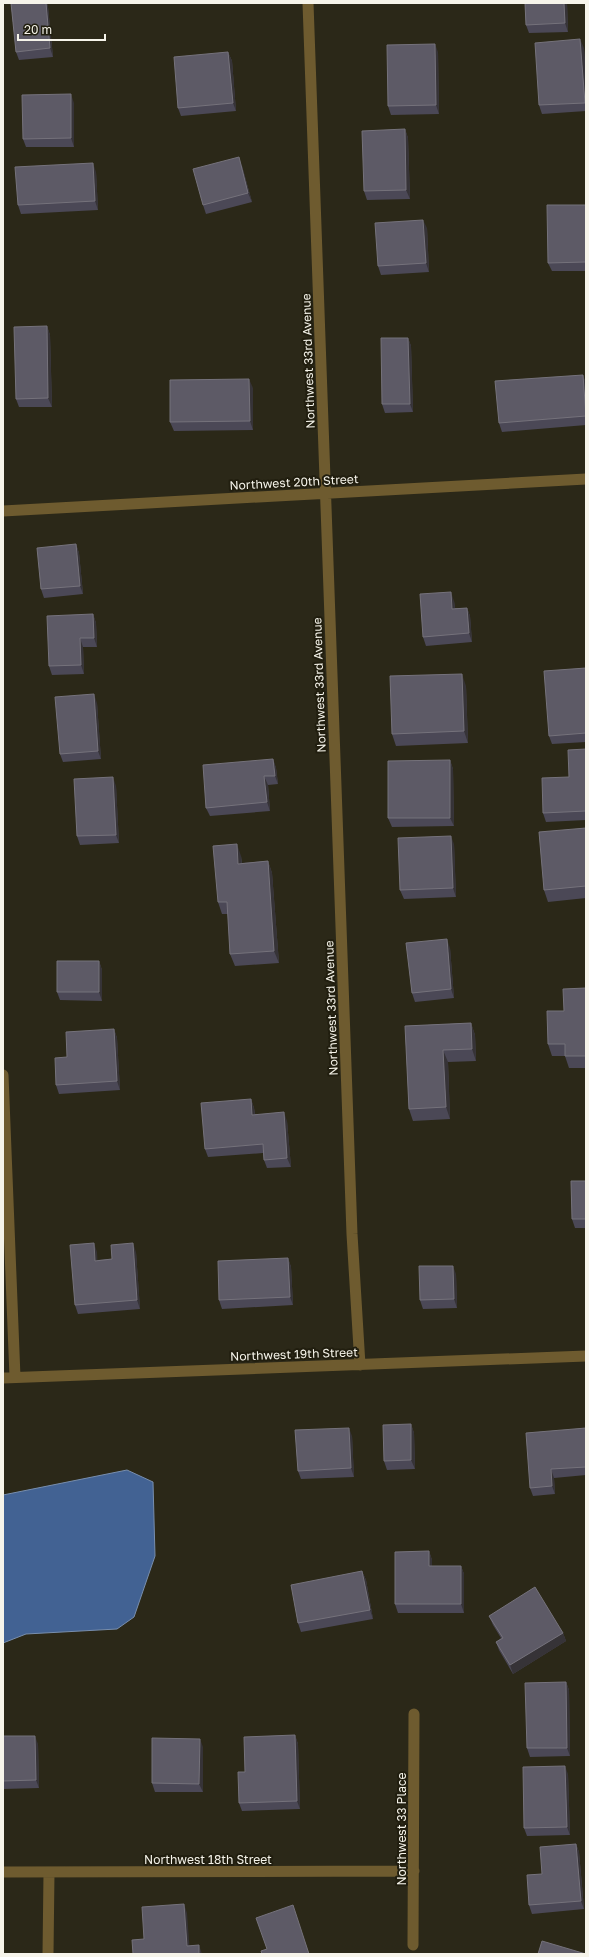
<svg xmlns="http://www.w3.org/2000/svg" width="589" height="1957" viewBox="0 0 589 1957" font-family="'Golos Text',sans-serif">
<rect width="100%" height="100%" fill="#2b2818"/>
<!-- water -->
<path fill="#426293" stroke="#788ead" d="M127,1470L153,1482L155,1556L134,1617L117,1629L26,1634L3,1643V1495Z"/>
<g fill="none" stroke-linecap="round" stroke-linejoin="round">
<!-- minor -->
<path stroke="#6e5b2f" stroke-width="11" d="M308,3L352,1234L360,1365
M3,511L586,479
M3,1075L15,1377
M3,1378L586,1356
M3,1872L414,1871
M413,1945L414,1714
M48,1954L49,1873"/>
</g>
<!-- wall -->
<path fill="#4b4856" d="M11,3H47L48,7L53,57L19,60L16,52Z
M525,3H567L568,32L529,33L526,25Z
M584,48L586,83V111L542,114L539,105Z
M228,52L232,61L236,111L181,116L178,108Z
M438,52L439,114L391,115L388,106Z
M74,103V147H26L23,139Z
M405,129L408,138L410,199L367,200L364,191Z
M242,166L252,202L206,214L203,205Z
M96,172L98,210L21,214L18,205Z
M586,205V271H552L548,263Z
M427,228L429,272L381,275L378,266Z
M47,326L50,335L52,407H19L16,399Z
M408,338L411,346L413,412L385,413L382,404Z
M583,375L586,384V425L502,432L499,423Z
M253,388V430L174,431L170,422Z
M76,544L79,553L83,594L44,598L41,589Z
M454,601L455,608H467L470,616L472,642L426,646L423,637Z
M93,614L96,623L97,647H83L84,674L52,675L49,666Z
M586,668V742L552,744L549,736Z
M466,686L468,743L396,746L392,734Z
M97,703L101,759L63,762L60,754Z
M586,749V820L546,822L543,813L569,777Z
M273,759L276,768L278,784L268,785L270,811L210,816L206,808Z
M450,760L453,769L454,826L392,827L388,818Z
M116,786L119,843L80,845L77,836Z
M586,828V898L548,902L544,890Z
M454,844L456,897L404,899L400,890Z
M241,856L242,863L268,861L272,873L279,963L235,966L230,954L228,914H222L218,902Z
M450,948L454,998L415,1002L412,993Z
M99,961L102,970V1001L60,1000L57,992Z
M586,988V1068H569L565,1056H552L548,1044L564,1011Z
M471,1023L475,1035L476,1061L448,1062L450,1119L413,1121L409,1109L405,1026Z
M114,1029L117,1038L120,1090L59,1094L56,1085L67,1057Z
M251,1099L254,1108L255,1114L287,1121L291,1167L267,1168L264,1160L263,1153L208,1157L205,1149Z
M586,1181V1228H575L572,1219Z
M97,1252V1260L112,1259L136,1252L140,1309L78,1314L75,1305Z
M288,1258L291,1267L293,1305L222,1309L219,1300Z
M456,1274L457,1308L423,1309L420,1300Z
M411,1424L414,1433L415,1469L387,1470L384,1461Z
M586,1428V1475L554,1478L555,1494L533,1496L530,1488Z
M352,1436L354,1477L301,1479L298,1471Z
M429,1551L432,1560V1566H461L464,1574V1613H398L395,1604Z
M362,1571L366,1580L373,1619L301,1632L298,1623Z
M489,1616L563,1633L566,1641L513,1674L499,1650L496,1642L501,1638L493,1625Z
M566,1682L569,1690L570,1756L530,1757L527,1748Z
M295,1735L298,1744L300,1809L242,1811L239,1803L245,1772Z
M3,1736L38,1744L39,1788L3,1789Z
M203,1747V1792H155L152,1783Z
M568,1774L570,1835L527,1836L524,1828Z
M576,1844L579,1852L584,1909L532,1914L529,1905L542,1874Z"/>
<!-- shaded-wall -->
<path fill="#363337" d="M46,3H47L48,7L53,57L50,48Z
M564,3H567L568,32L565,23Z
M580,39L584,48L586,83V106L585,103Z
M435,44L438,52L439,114L436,105Z
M228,52L232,61L236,111L233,103Z
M71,94L74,103V147L71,138Z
M405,129L408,138L410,199L406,190Z
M239,157L242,166L252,202L248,193Z
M93,163L96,172L98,210L95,201Z
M423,220L427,228L429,272L426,263Z
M47,326L50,335L52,407L48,398Z
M408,338L411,346L413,412L410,404Z
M583,375L586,384V417V416Z
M249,379L253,388V430L250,421Z
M76,544L79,553L83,594L80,586Z
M451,592L454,601L456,617L452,609Z
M467,608L470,616L472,642L469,633Z
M93,614L96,623L97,647L94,638Z
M80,638L83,647L84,674L81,665Z
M462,674L466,686L468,743L464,731Z
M94,694L97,703L101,759L98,751Z
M273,759L276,768L278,784L275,776Z
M450,760L453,769L454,826L450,818Z
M264,776L268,785L270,811L267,802Z
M113,777L116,786L119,843L116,835Z
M451,836L454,844L456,897L453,888Z
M237,844L241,856L243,876L238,864Z
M268,861L272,873L279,963L274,951Z
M447,939L450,948L454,998L451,989Z
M99,961L102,970V1001L99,992Z
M471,1023L475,1035L476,1061L472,1049Z
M114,1029L117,1038L120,1090L117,1081Z
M443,1050L448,1062L450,1119L446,1107Z
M251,1099L254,1108L256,1123L252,1115Z
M284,1112L287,1121L291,1167L287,1158Z
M94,1243L97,1252L98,1269L95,1261Z
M133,1243L136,1252L140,1309L137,1300Z
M288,1258L291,1267L293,1305L290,1297Z
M453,1266L456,1274L457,1308L454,1299Z
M411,1424L414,1433L415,1469L411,1460Z
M349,1428L352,1436L354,1477L351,1468Z
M551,1469L554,1478L555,1494L552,1486Z
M429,1551L432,1560V1575L429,1566Z
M461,1566L464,1574V1613L461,1604Z
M362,1571L366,1580L373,1619L370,1610Z
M563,1633L566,1641L513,1674L510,1665Z
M566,1682L569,1690L570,1756L567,1748Z
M295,1735L298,1744L300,1809L297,1801Z
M35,1736L38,1744L39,1788L36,1780Z
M200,1739L203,1747V1792L199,1784Z
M565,1766L568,1774L570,1835L567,1827Z
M576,1844L579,1852L584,1909L581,1901Z
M184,1904L187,1913L190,1954L187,1946Z
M199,1945L202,1954H199Z"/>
<!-- building -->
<path fill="#5d5a66" stroke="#75727b" d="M11,3H46L50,48L16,52Z
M525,3H564L565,23L526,25Z
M580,39L585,103L539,105L535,43Z
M435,44L436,105L388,106L387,45Z
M228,52L233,103L178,108L174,57Z
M71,94V138L23,139L22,95Z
M405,129L406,190L364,191L362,131Z
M239,157L248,193L203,205L193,169Z
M93,163L95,201L18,205L15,167Z
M547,205H586V262L548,263Z
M423,220L426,263L378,266L375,223Z
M47,326L48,398L16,399L14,327Z
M381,338H408L410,404H382Z
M583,375L586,416L499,423L495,381Z
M249,379L250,421L170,422V380Z
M76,544L80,586L41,589L37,548Z
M451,592L452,609L467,608L469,633L423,637L420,594Z
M93,614L94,638H80L81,665L49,666L47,616Z
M586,668V733L549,736L544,671Z
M462,674L464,731L392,734L390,676Z
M94,694L98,751L60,754L55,697Z
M586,749V811L543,813L542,778L569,777L568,750Z
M273,759L275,776H264L267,802L206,808L203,765Z
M450,760V818H388V761Z
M113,777L116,835L77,836L74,779Z
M586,828V886L544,890L539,832Z
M451,836L453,888L400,890L398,838Z
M237,844L238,864L268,861L274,951L230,954L227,902H218L213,846Z
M447,939L451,989L412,993L406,943Z
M57,961H99V992H57Z
M586,988V1056H565V1044H548L547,1011H564L563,989Z
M471,1023L472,1049L443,1050L446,1107L409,1109L405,1026Z
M114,1029L117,1081L56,1085L55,1058L67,1057L66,1032Z
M251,1099L252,1115L284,1112L287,1158L264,1160L263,1144L205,1149L201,1103Z
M571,1181H586V1219H572Z
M94,1243L95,1261L112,1259L111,1245L133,1243L137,1300L75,1305L70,1245Z
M288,1258L290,1297L219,1300L218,1261Z
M419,1266H453L454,1299L420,1300Z
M411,1424V1460L384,1461L383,1425Z
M349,1428L351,1468L298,1471L295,1430Z
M586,1428V1467L551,1469L552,1486L530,1488L526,1433Z
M429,1551V1566H461V1604H395V1552Z
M362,1571L370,1610L298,1623L291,1585Z
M535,1587L563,1633L510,1665L496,1642L503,1638L489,1616Z
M566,1682L567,1748H527L525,1683Z
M295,1735L297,1801L239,1803L238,1772H245L244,1737Z
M3,1736H35L36,1780L3,1781Z
M152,1738L200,1739L199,1784L152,1783Z
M565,1766L567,1827L524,1828L523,1767Z
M576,1844L581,1901L529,1905L527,1875L542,1874L540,1847Z
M184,1904L187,1946L199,1945V1954H133L132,1940L144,1939L142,1907Z
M293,1905L309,1954H262L261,1951L267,1949L256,1918Z
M542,1941L586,1954H538Z"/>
<g text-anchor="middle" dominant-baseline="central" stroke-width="4" stroke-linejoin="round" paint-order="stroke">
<!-- street labels -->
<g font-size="12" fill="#f6f4ea" stroke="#211e0f">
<text transform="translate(308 361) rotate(-92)">Northwest 33rd Avenue</text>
<text transform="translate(294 482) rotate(-3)">Northwest 20th Street</text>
<text transform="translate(319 685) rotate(-92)">Northwest 33rd Avenue</text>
<text transform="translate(331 1008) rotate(-92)">Northwest 33rd Avenue</text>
<text transform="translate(294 1354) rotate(-2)">Northwest 19th Street</text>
<text transform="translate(401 1829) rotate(-90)">Northwest 33 Place</text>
<text x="208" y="1859">Northwest 18th Street</text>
</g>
</g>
<!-- border -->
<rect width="589" height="1957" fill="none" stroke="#f6f4ea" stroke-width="8"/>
<!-- scale -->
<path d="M18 34v6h87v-6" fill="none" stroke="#f6f4ea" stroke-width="2"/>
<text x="24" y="34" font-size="12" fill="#f6f4ea" stroke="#211e0f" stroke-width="3" paint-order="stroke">20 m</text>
</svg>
